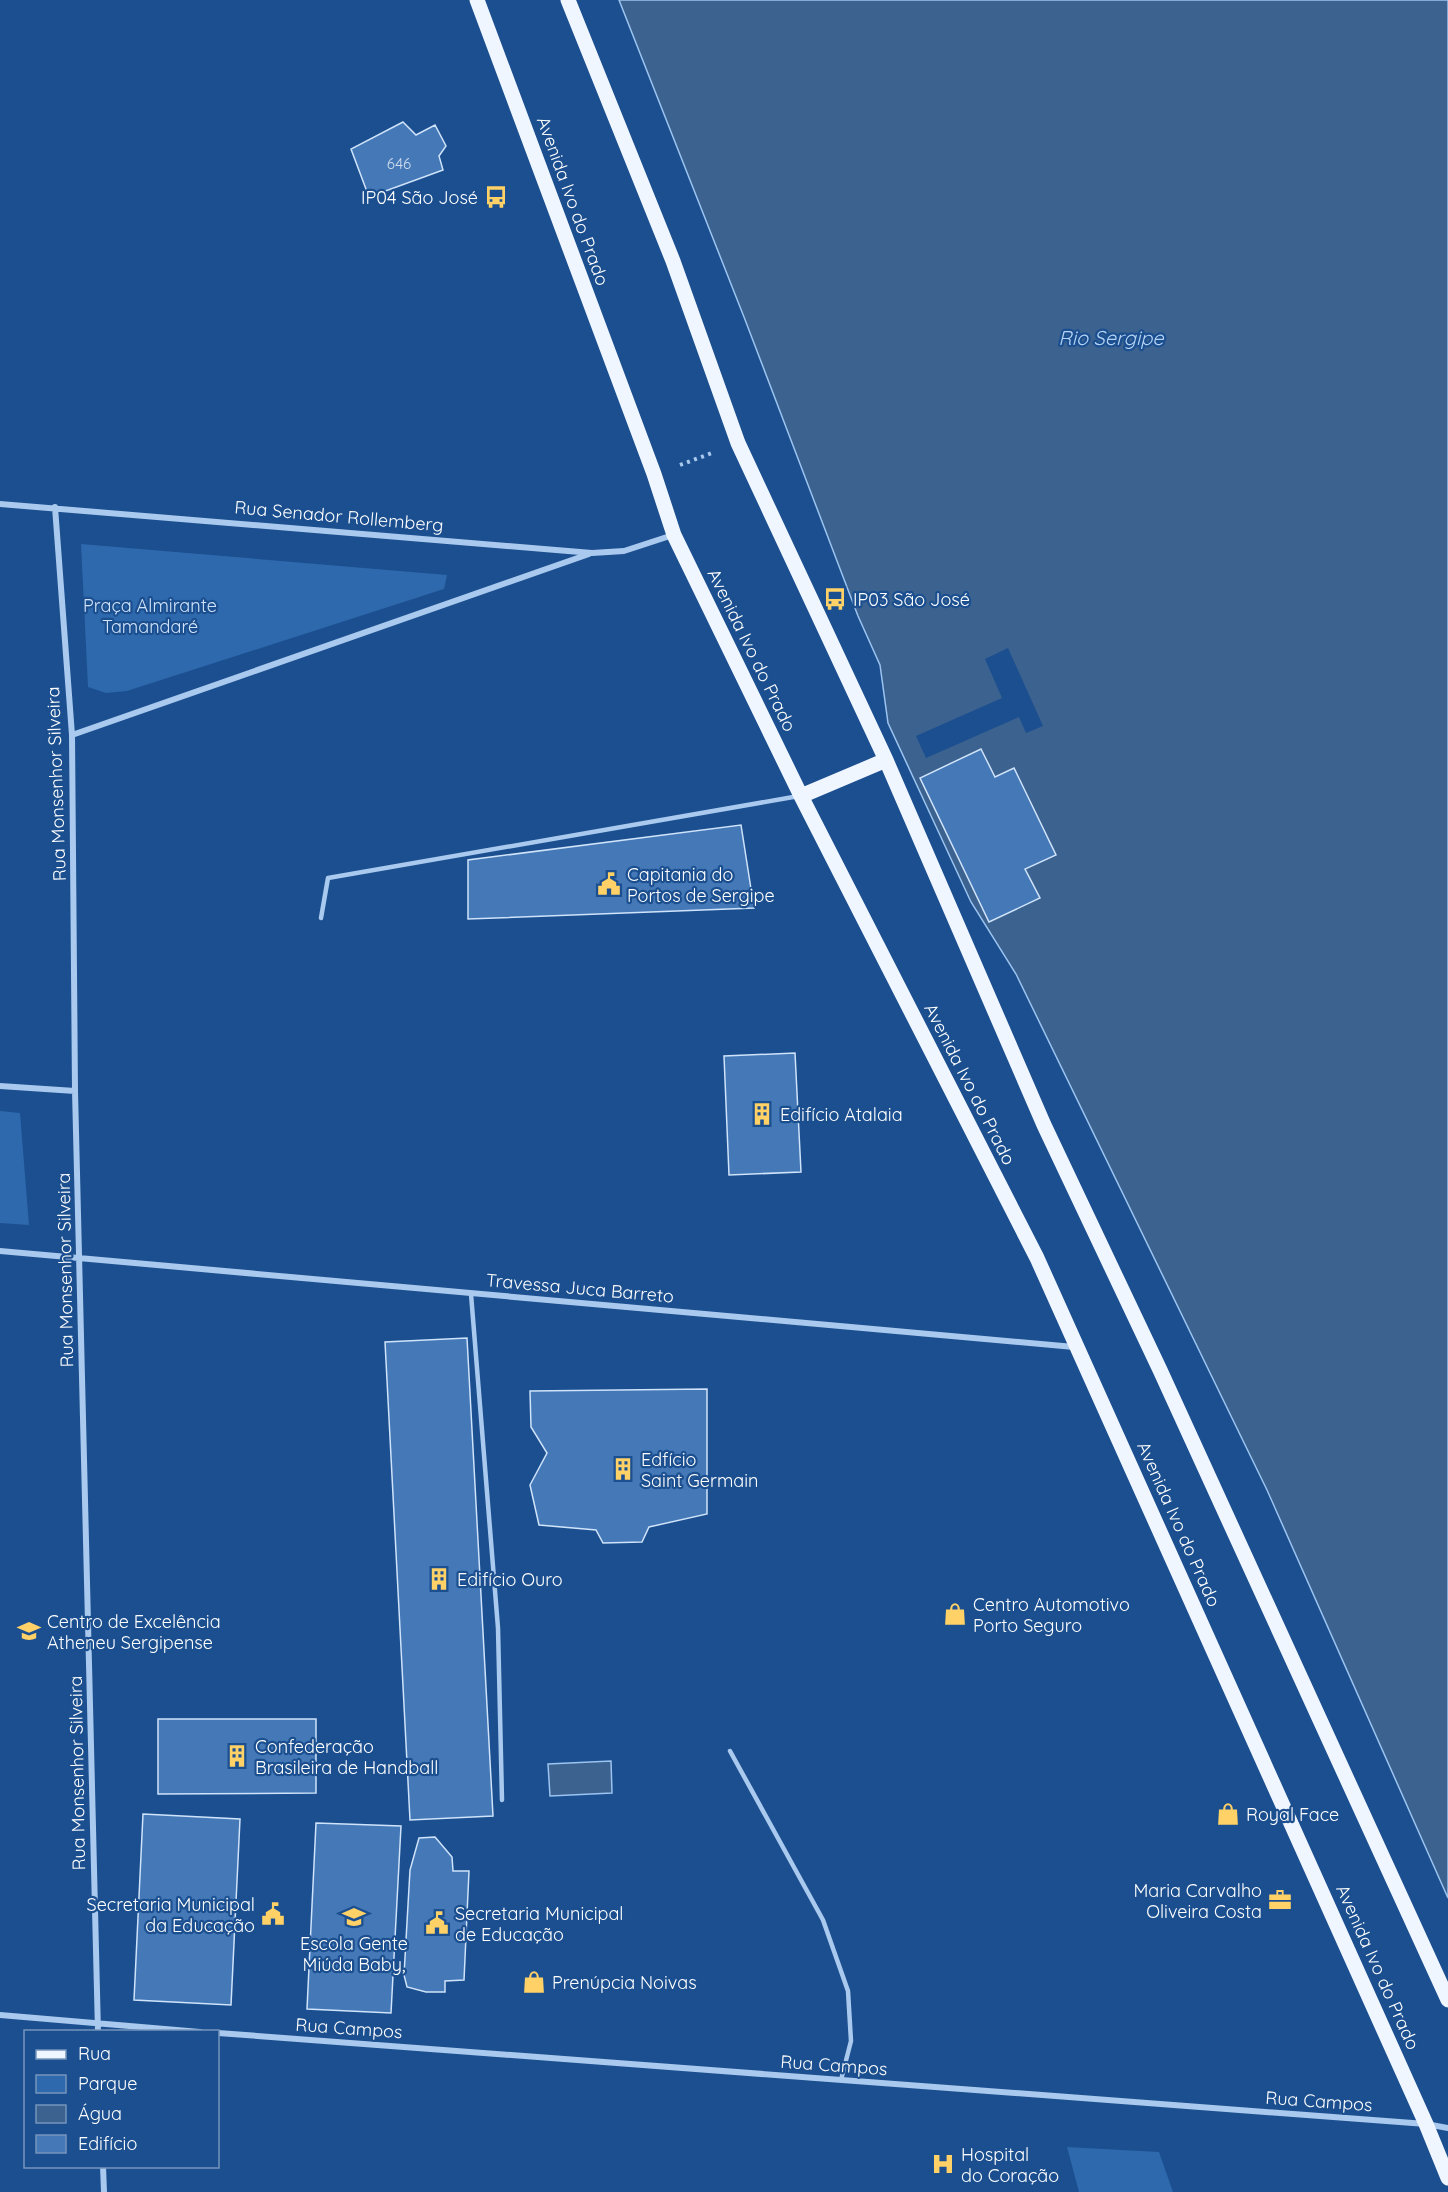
<svg xmlns="http://www.w3.org/2000/svg" width="1448" height="2192" viewBox="0 0 1448 2192" font-family="Quicksand,sans-serif">
<rect width="100%" height="100%" fill="#1b4f8f"/>
<!-- green -->
<path fill="#2e69ad" d="M81,544L447,575L444,589L127,691L106,693L88,687Z
M0,1111L20,1113L29,1225L0,1223Z
M1067,2147L1159,2152L1173,2192H1079Z"/>
<!-- water -->
<path fill="#3c6290" stroke="#9cc4f0" stroke-width="1.5" d="M619,0H1448V1898L1267,1490L1016,974L971,902L888,723L880,665L858,616L744,317Z
M611,1761L612,1793L550,1796L548,1764Z"/>
<!-- pier -->
<path fill="#1b4f8f" d="M1008,648L1043,726L1026,733L1019,717L926,758L916,736L1002,698L985,659Z"/>
<!-- building -->
<path fill="#4478b7" stroke="#cfe3fa" stroke-width="1.5" d="M403,122L416,135L435,125L446,146L439,156L443,170L369,197L351,149Z
M981,749L995,777L1014,768L1056,855L1025,869L1040,898L989,922L920,778Z
M741,825L754,908L468,919V860Z
M795,1053L801,1172L729,1175L724,1056Z
M467,1338L493,1816L410,1820L385,1342Z
M707,1389V1514L649,1527L642,1542L603,1543L596,1530L539,1525L530,1485L547,1453L531,1427L530,1391Z
M158,1719H316V1793L158,1794Z
M143,1814L240,1819L231,2005L134,2000Z
M316,1823L401,1826L391,2013L307,2009Z
M435,1837L452,1857L453,1871H469L464,1980L445,1981V1992H426L407,1987L404,1975L410,1870L419,1838Z"/>
<g fill="none" stroke-linecap="round" stroke-linejoin="round">
<!-- path -->
<path stroke="#a9c9ee" stroke-width="4" stroke-dasharray="3 4.5" stroke-linecap="butt" d="M680,465L712,453"/>
<!-- lane -->
<path stroke="#a9c9ee" stroke-width="4.5" d="M321,918L328,878L799,796
M471,1294L498,1628L502,1800
M730,1751L823,1920L848,1991L851,2041L841,2080"/>
<!-- street -->
<path stroke="#a9c9ee" stroke-width="6" d="M0,504L592,553L624,551L673,535
M55,507L72,735L75,1091L98,2032
M72,735L589,554
M0,1086L75,1091
M0,1251L1074,1347
M0,2015L200,2032
M218,2033L1426,2124L1448,2128
M103,2166L104,2192"/>
<!-- primary -->
<path stroke="#f0f6ff" stroke-width="15" d="M477,0L654,474L674,535L801,796L1037,1258L1426,2124L1448,2178
M568,0L673,261L738,443L886,760L1044,1125L1160,1370L1448,2000
M801,796L886,760"/>
</g>
<!-- icons -->
<defs>
<g id="bus-bare" transform="scale(1.8)"><path d="M-5-6H5V4H4V6H2V4H-2V6H-4V4H-5ZM-3.5-4V0h7V-4ZM-3.5 1.2v1.5H-2V1.2ZM2 1.2v1.5H3.5V1.2Z" fill="#ffd166" stroke="#1b4f8f" stroke-width="2.5" paint-order="stroke"/></g>
<g id="civic-bare" transform="scale(1.8)"><path d="M-.6-6.5H3V-4.5H.6V-3L4-1V1h2V6H-6V1h2V-1L-.6-3ZM-1.2 2.5V6h2.4V2.5Z" fill="#ffd166" stroke="#1b4f8f" stroke-width="2.5" paint-order="stroke"/></g>
<g id="building-bare" transform="scale(1.8)"><path d="M-4-6H4V6H1V3H-1V6H-4ZM-2.5-4.3h1.7v1.8h-1.7ZM.8-4.3h1.7v1.8H.8ZM-2.5-1h1.7V.8h-1.7ZM.8-1h1.7V.8H.8Z" fill="#ffd166" stroke="#1b4f8f" stroke-width="2.5" paint-order="stroke"/></g>
<g id="shop-bare" transform="scale(1.8)"><path d="M-5-2.5h2.3a2.7 3.5 0 0 1 5.4 0H5L5.5 6h-11ZM-1.5-2.5h3a1.5 2.3 0 0 0-3 0Z" fill="#ffd166" stroke="#1b4f8f" stroke-width="2.5" paint-order="stroke"/></g>
<g id="school-bare" transform="scale(1.8)"><path d="M0-5L7-2L0 1L-7-2ZM-4 1L0 2.5L4 1V4Q0 6-4 4Z" fill="#ffd166" stroke="#1b4f8f" stroke-width="2.5" paint-order="stroke"/></g>
<g id="office-bare" transform="scale(1.8)"><path d="M-6-3h4V-5.5h4V-3h4V5H-6ZM-1-4.5V-3h2v-1.5ZM-6 0V1H6V0Z" fill="#ffd166" stroke="#1b4f8f" stroke-width="2.5" paint-order="stroke"/></g>
<g id="hospital-bare" transform="scale(1.8)"><path d="M-5-5h3v3.5h4V-5h3V5h-3V1.5h-4V5h-3Z" fill="#ffd166" stroke="#1b4f8f" stroke-width="2.5" paint-order="stroke"/></g>
</defs>
<g fill-rule="evenodd">
<use href="#bus-bare" x="496" y="197"/>
<use href="#bus-bare" x="835" y="599"/>
<use href="#civic-bare" x="609" y="884"/>
<use href="#building-bare" x="762" y="1114"/>
<use href="#building-bare" x="623" y="1469"/>
<use href="#building-bare" x="439" y="1579"/>
<use href="#shop-bare" x="955" y="1614"/>
<use href="#school-bare" x="29" y="1631"/>
<use href="#building-bare" x="237" y="1756"/>
<use href="#shop-bare" x="1228" y="1814"/>
<use href="#office-bare" x="1280" y="1900"/>
<use href="#civic-bare" x="273" y="1914"/>
<use href="#school-bare" x="354" y="1917"/>
<use href="#civic-bare" x="437" y="1923"/>
<use href="#shop-bare" x="534" y="1982"/>
<use href="#hospital-bare" x="943" y="2164"/>
</g>
<g text-anchor="middle" dominant-baseline="central" stroke-width="4.5" stroke-linejoin="round" paint-order="stroke">
<!-- number labels -->
<g font-size="15" fill="#d0dded">
<text x="399" y="163">646</text>
</g>
<!-- poi labels -->
<g font-size="18" fill="#fff" stroke="#1b4f8f" text-anchor="start">
<text x="478" y="197" text-anchor="end">IP04 São José</text>
<text x="853" y="599">IP03 São José</text>
<text x="627" y="874">Capitania do<tspan x="627" dy="21">Portos de Sergipe</tspan></text>
<text x="780" y="1114">Edifício Atalaia</text>
<text x="641" y="1459">Edfício<tspan x="641" dy="21">Saint Germain</tspan></text>
<text x="457" y="1579">Edifício Ouro</text>
<text x="973" y="1604">Centro Automotivo<tspan x="973" dy="21">Porto Seguro</tspan></text>
<text x="47" y="1621">Centro de Excelência<tspan x="47" dy="21">Atheneu Sergipense</tspan></text>
<text x="255" y="1746">Confederação<tspan x="255" dy="21">Brasileira de Handball</tspan></text>
<text x="1246" y="1814">Royal Face</text>
<text x="1262" y="1890" text-anchor="end">Maria Carvalho<tspan x="1262" dy="21">Oliveira Costa</tspan></text>
<text x="255" y="1904" text-anchor="end">Secretaria Municipal<tspan x="255" dy="21">da Educação</tspan></text>
<text x="455" y="1913">Secretaria Municipal<tspan x="455" dy="21">de Educação</tspan></text>
<text x="354" y="1943" text-anchor="middle">Escola Gente<tspan x="354" dy="21">Miúda Baby,</tspan></text>
<text x="552" y="1982">Prenúpcia Noivas</text>
<text x="961" y="2154">Hospital<tspan x="961" dy="21">do Coração</tspan></text>
</g>
<!-- street labels -->
<g font-size="18" fill="#fff" stroke="#1b4f8f">
<text transform="translate(573 201) rotate(70)">Avenida Ivo do Prado</text>
<text transform="translate(339 516) rotate(5)">Rua Senador Rollemberg</text>
<text transform="translate(752 650) rotate(64)">Avenida Ivo do Prado</text>
<text transform="translate(56 784) rotate(-92)">Rua Monsenhor Silveira</text>
<text transform="translate(970 1084) rotate(63)">Avenida Ivo do Prado</text>
<text transform="translate(65 1270) rotate(-91)">Rua Monsenhor Silveira</text>
<text transform="translate(580 1288) rotate(5)">Travessa Juca Barreto</text>
<text transform="translate(1179 1524) rotate(66)">Avenida Ivo do Prado</text>
<text transform="translate(77 1773) rotate(-91)">Rua Monsenhor Silveira</text>
<text transform="translate(1378 1967) rotate(66)">Avenida Ivo do Prado</text>
<text transform="translate(349 2028) rotate(4)">Rua Campos</text>
<text transform="translate(834 2065) rotate(4)">Rua Campos</text>
<text transform="translate(1319 2101) rotate(4)">Rua Campos</text>
</g>
<!-- park labels -->
<g font-size="18" fill="#cfe3fa" stroke="#1b4f8f">
<text x="150" y="605">Praça Almirante<tspan x="150" dy="21">Tamandaré</tspan></text>
</g>
<!-- water labels -->
<g font-size="20" font-style="italic" fill="#b5d3f5" stroke="#1b4f8f">
<text x="1111" y="337">Rio Sergipe</text>
</g>
</g>
<!-- legend -->
<rect x="24" y="2030" width="195" height="138" fill="#1b4f8f" stroke="#7695bc" stroke-width="1.5"/>
<rect x="36" y="2050" width="30" height="9" fill="#f0f6ff" stroke="#7695bc" stroke-width="1.5"/>
<text x="78" y="2060" font-size="18" fill="#ffffff">Rua</text>
<rect x="36" y="2075" width="30" height="18" fill="#2e69ad" stroke="#7695bc" stroke-width="1.5"/>
<text x="78" y="2090" font-size="18" fill="#ffffff">Parque</text>
<rect x="36" y="2105" width="30" height="18" fill="#3c6290" stroke="#7695bc" stroke-width="1.5"/>
<text x="78" y="2120" font-size="18" fill="#ffffff">Água</text>
<rect x="36" y="2135" width="30" height="18" fill="#4478b7" stroke="#7695bc" stroke-width="1.5"/>
<text x="78" y="2150" font-size="18" fill="#ffffff">Edifício</text>
</svg>
